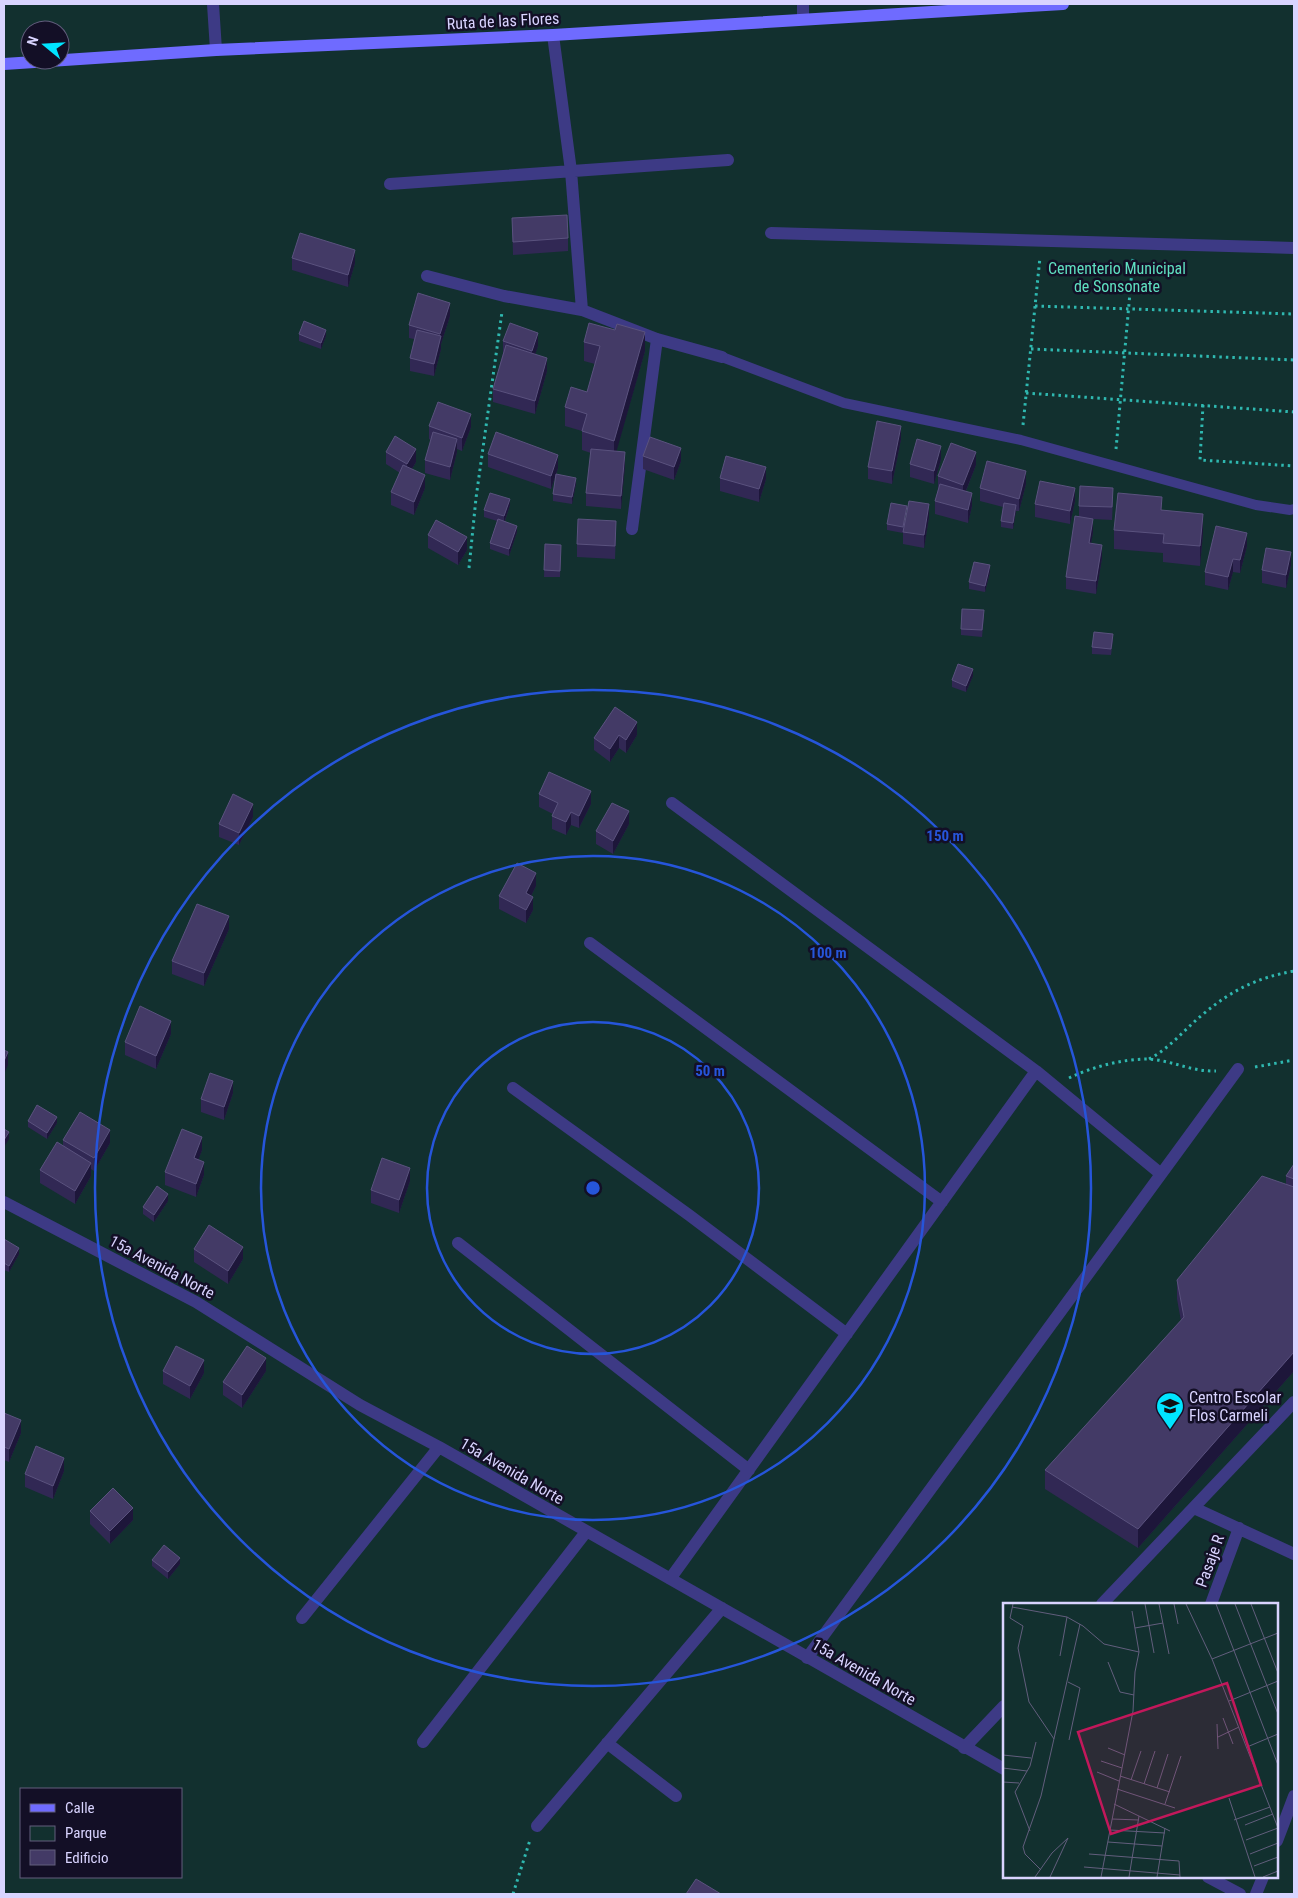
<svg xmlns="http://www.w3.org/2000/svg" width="1298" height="1898" viewBox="0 0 1298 1898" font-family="'Roboto Condensed',sans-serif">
<rect width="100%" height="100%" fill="#130f26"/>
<!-- green -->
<path fill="#12302f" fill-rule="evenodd" d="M4,4H1294V1894H4ZM30,30H60V60H30ZM1004,1604H1277V1877H1004ZM21,1789H181V1877H21Z"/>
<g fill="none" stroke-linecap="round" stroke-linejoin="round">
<!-- path -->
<path stroke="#2fb8b0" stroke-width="3" stroke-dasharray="2.5 4" stroke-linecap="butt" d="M1035,306L1294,314
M1031,349L1294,360
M1026,393L1294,412
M1203,405L1200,460L1294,466
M1023,425L1040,257
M1116,449L1133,259
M469,568L476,498L502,312
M1149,1059C1170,1048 1184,1030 1202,1015C1232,990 1256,978 1294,971
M1255,1067L1294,1060
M1069,1078C1092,1067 1122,1059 1148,1059C1171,1060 1192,1072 1216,1071
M513,1894L530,1840"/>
<!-- lane -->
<path stroke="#3d3a85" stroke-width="10" d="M722,357L844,403L1021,440L1256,505L1290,510L1294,509"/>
<!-- street -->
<path stroke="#3d3a85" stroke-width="12" d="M213,4L216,50
M803,4V18
M553,35L571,171L582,310
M390,184L728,160
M771,233L1294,248
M427,276L504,296L582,310L657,339L722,357
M632,529L657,339
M672,803L1036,1071L1161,1174
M590,943L942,1202
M513,1088L689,1215L847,1334
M4,1202L196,1302L360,1405L439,1447L1004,1769
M458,1243L749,1470
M1194,1508L1294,1554
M670,1579L1036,1071
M1102,1604L1294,1402
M1211,1604L1239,1528
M302,1618L439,1447
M807,1658L1238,1069
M423,1742L586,1532
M607,1743L676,1796
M964,1748L1004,1706
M537,1826L722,1608
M1277,1841L1294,1796
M1208,1877L1240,1894
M1256,1894L1263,1877"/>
<!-- secondary -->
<path stroke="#6f6bff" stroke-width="12" d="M4,64L216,50L553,35L1063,4"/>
</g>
<!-- wall -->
<path fill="#312854" d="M512,218L568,238V251L513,255Z
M292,258L355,263L348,287L292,270Z
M450,316L441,344V349L434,376L410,371V358L414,339L409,338V325Z
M299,334L326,336L321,349L299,341Z
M503,341L538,346L535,354L547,371L535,414L493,402V389L503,353Z
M584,342L645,351L616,451L625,465L621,509L586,506V493L591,453L582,450V431L565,426V407L587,392L595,364L584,361Z
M429,426L471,427L462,451L457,449V452L450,480L425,473V460L431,440L429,439Z
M901,439L892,484L868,479V467Z
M386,452L416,462L412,469L425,488L414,515L391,505V492L400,473L386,464Z
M488,454L558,468L556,474L576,484L572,504L553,501V494L556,474L551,489L488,467Z
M643,456L681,461L674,480L643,469Z
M941,459L934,484L910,477V464Z
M976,465L966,491L972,506L968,523L935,514V501L938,489V476Z
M720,478L766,479L759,502L720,491Z
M1026,484L1019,511H1016L1013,529L1001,527V521L1003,507L980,501V488Z
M1113,500L1112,520L1093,519V532L1091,543L1102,558L1096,594L1066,589V577L1079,517V506Z
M1075,501L1070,524L1035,517V504Z
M510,505L505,521L517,532L509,556L490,549V543L497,521L484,517V510Z
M1162,510L1203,533L1200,566L1163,562V553L1114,549V530Z
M929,517L924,548L903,544V533L887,530V524Z
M616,534L615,559L577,557V544Z
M428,535L467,550L458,565L428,548Z
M545,544L561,545L560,577H544Z
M1247,546L1240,573L1233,572L1228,590L1205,585V572Z
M1291,565L1286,588L1262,583V570Z
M990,572L985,592L969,589V582Z
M984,616L982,637L961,635V629Z
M1113,640L1111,655L1092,654V647Z
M973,676L966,692L952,687V680Z
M615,707L637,735L626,753L619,748L610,762L594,750V738Z
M539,794L591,804L579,828L571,825L566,835L552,829V816L553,814L539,807Z
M253,817L239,845L219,837V824Z
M629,824L613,854L596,844V831Z
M536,886L531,896L533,910L526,923L499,909V896Z
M229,929L204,986L172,974V961Z
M171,1034L156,1069L125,1055V1042Z
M233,1093L224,1120L201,1112V1099Z
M28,1121L57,1123L47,1139L28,1127Z
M63,1140L110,1143L94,1171L91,1169V1176L75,1204L40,1183V1170L63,1146Z
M202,1150L198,1160L204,1175L196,1197L165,1185V1172Z
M1294,1164V1371L1138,1548L1045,1489V1470L1181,1321L1177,1299V1280L1286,1184V1176Z
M410,1181L399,1213L371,1203V1190Z
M168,1201L154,1222L143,1214V1207Z
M4,1239L19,1254L9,1272L4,1270Z
M194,1249L243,1259L228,1284L194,1262Z
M163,1371L204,1373L190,1399L163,1384Z
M266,1371L242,1408L223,1395V1382Z
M4,1413L21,1433L9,1462L4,1460Z
M64,1471L53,1499L25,1487V1474Z
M90,1511L133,1520L110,1544L90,1524Z
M152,1560L180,1564L168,1579L152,1566Z"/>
<!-- shaded-wall -->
<path fill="#1d163a" d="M355,250V263L348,287V275Z
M450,303V316L441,344V349L434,376V364L440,339V334Z
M326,330V336L321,349V343Z
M645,332V351L614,460V441Z
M538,333V346L532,364V351Z
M547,358V371L535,414V401Z
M471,414V427L462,451V438Z
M901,426V439L892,484V471Z
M457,439V452L450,480V467Z
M941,446V459L934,484V471Z
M681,448V461L674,480V467Z
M416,449V462L407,477V464Z
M625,452V465L621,509V496Z
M976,452V465L963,498V485Z
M558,455V468L551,489V476Z
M766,467V479L759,502V489Z
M1026,471V484L1019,511V499Z
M425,475V488L414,515V502Z
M576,478V484L572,504V497Z
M1075,488V501L1070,524V511Z
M972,493V506L968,523V510Z
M510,499V505L504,523V516Z
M929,504V517L924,548V535Z
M1016,505V511L1013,529V523Z
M1203,514V533L1200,566V546Z
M1093,519V532L1089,556V543Z
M517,526V532L509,556V549Z
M1247,533V546L1240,573V560Z
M467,537V550L458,565V552Z
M1102,545V558L1096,594V581Z
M1291,552V565L1286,588V575Z
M1233,559V572L1228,590V577Z
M990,565V572L985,592V586Z
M973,669V676L966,692V686Z
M637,722V735L626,753V740Z
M619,735V748L610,762V749Z
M591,791V804L579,828V816Z
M253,804V817L239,845V833Z
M629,811V824L613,854V841Z
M571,812V825L566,835V822Z
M536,873V886L526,906V893Z
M533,897V910L526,923V910Z
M229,916V929L204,986V973Z
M171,1021V1034L156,1069V1056Z
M8,1052V1065L4,1074V1061Z
M233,1081V1093L224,1120V1107Z
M57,1117V1123L47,1139V1133Z
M110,1130V1143L94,1171V1158Z
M9,1132V1139L4,1147V1140Z
M202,1137V1150L194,1171V1158Z
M204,1162V1175L196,1197V1184Z
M91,1163V1176L75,1204V1191Z
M410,1168V1181L399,1213V1200Z
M168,1194V1201L154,1222V1215Z
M243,1247V1259L228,1284V1271Z
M19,1248V1254L9,1272V1266Z
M1294,1352V1371L1138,1548V1529Z
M266,1358V1371L242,1408V1395Z
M204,1360V1373L190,1399V1386Z
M21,1420V1433L9,1462V1449Z
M64,1458V1471L53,1499V1486Z
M133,1508V1520L110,1544V1531Z
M180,1558V1564L168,1579V1572Z"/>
<!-- building -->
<path fill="#433a66" stroke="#5a527e" d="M567,215L568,238L513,242L512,218Z
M300,233L355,250L348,275L292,258Z
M418,293L450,303L440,334L409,325Z
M304,321L326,330L321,343L299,334Z
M510,323L538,333L532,351L503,341Z
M589,323L615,330L617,324L645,332L614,441L582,431L587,414L565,407L571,387L587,392L600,346L584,342Z
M417,330L441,336L434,364L410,358Z
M506,345L547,358L535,401L493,389Z
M438,402L471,414L462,438L429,426Z
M877,421L901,426L892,471L868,467Z
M433,432L457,439L450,467L425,460Z
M496,432L558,455L551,476L488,454Z
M395,436L416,449L407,464L386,452Z
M650,437L681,448L674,467L643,456Z
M917,439L941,446L934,471L910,464Z
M951,443L976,452L963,485L938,476Z
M591,449L625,452L621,496L586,493Z
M726,456L766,467L759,489L720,478Z
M987,461L1026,471L1019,499L980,488Z
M403,465L425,475L414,502L391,492Z
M556,474L576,478L572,497L553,494Z
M1040,481L1075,488L1070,511L1035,504Z
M940,484L972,493L968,510L935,501Z
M1080,486L1113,488L1112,507L1079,506Z
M490,493L510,499L504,516L484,510Z
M1118,493L1162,497L1161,510L1203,514L1200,546L1163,543L1164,534L1114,530Z
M909,501L929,504L924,535L903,532Z
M891,503L907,506L903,527L887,524Z
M1004,503L1016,505L1013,523L1001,521Z
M1075,516L1093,519L1089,543L1102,545L1096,581L1066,577Z
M498,519L517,526L509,549L490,543Z
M578,519L616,521L615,546L577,544Z
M436,520L467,537L458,552L428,535Z
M1216,526L1247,533L1240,560L1233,559L1228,577L1205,572Z
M545,544L561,545L560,571L544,570Z
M1266,548L1291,552L1286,575L1262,570Z
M974,562L990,565L985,586L969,582Z
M962,609L984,610L982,630L961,629Z
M1094,632L1113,634L1111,649L1092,647Z
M958,664L973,669L966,686L952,680Z
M615,707L637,722L626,740L619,735L610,749L594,738Z
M549,772L591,791L579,816L571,812L566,822L552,816L558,803L539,794Z
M233,794L253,804L239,833L219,824Z
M612,803L629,811L613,841L596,831Z
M517,863L536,873L526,893L533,897L526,910L499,896Z
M197,904L229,916L204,973L172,961Z
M140,1006L171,1021L156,1056L125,1042Z
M4,1050L8,1052L4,1061Z
M210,1073L233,1081L224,1107L201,1099Z
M37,1105L57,1117L47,1133L28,1121Z
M80,1112L110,1130L94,1158L63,1140Z
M4,1129L9,1132L4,1140Z
M182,1129L202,1137L194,1158L204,1162L196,1184L165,1172Z
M57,1142L91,1163L75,1191L40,1170Z
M382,1158L410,1168L399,1200L371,1190Z
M1294,1164V1179L1286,1176Z
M1262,1176L1294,1187V1352L1138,1529L1045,1470L1184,1317L1177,1280Z
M157,1186L168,1194L154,1215L143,1207Z
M209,1225L243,1247L228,1271L194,1249Z
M4,1239L19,1248L9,1266L4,1263Z
M176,1346L204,1360L190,1386L163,1371Z
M247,1346L266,1358L242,1395L223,1382Z
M4,1413L21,1420L9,1449L4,1447Z
M36,1446L64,1458L53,1486L25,1474Z
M113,1488L133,1508L110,1531L90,1511Z
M164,1545L180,1558L168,1572L152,1560Z
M696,1879L721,1894H686Z"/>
<!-- distance rings -->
<g fill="none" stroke="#2655da" stroke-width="2.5">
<circle cx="593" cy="1188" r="166"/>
<circle cx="593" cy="1188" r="332"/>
<circle cx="593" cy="1188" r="498"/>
</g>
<!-- icons -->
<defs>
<g id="school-pin" transform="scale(1.4375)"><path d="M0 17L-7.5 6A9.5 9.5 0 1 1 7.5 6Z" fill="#00e5ff" stroke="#130f26"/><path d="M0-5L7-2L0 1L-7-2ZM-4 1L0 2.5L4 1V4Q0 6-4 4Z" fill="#111"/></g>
</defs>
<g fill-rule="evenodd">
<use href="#school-pin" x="1170" y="1406"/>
</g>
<g text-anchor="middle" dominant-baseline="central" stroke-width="5" stroke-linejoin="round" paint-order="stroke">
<!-- street labels -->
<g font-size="16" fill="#d9d4ff" stroke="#130f26">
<text transform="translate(503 21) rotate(-3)">Ruta de las Flores</text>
<text transform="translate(162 1267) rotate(28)">15a Avenida Norte</text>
<text transform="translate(512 1471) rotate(30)">15a Avenida Norte</text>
<text transform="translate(1210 1561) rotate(-70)">Pasaje R</text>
<text transform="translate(864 1672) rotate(30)">15a Avenida Norte</text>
</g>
<!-- park labels -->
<g font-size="16" fill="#5fe0c0" stroke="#130f26">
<text x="1117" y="268">Cementerio Municipal<tspan x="1117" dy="18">de Sonsonate</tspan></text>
</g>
<!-- poi labels -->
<g font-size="16" fill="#d9d4ff" stroke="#130f26" text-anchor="start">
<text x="1189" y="1397">Centro Escolar<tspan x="1189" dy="18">Flos Carmeli</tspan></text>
</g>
</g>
<!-- overview -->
<g transform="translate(1003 1603)">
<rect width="275" height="275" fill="#130f26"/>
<path d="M0,1H275V274H0Z" fill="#12302f"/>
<path fill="none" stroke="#0c2248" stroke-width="2.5" d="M0,35V55"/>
<path fill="none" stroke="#625e7d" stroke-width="1" d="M10,1L7,15L20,23L15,45L26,99L51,136M142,1L151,50M156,1L166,51M171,1L175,21M183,1L209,56L275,225M213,1L275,162M232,1L275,111M248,1L275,70M9,4L64,14L80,23L101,41L136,49M132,25L160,20M57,53L64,14M209,56L275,30M105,59L117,89L131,92M65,79L77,85L66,137M226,98L275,78M220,115L230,141M214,121L215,146M215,134L236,124M244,144L275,131M105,145L122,152M0,152L28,155M98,158L119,165M0,165L24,168M94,169L116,178M117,173L167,189M128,177L138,148M0,179L16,180M141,181L152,148M154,185L165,151M114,186L172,205M226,195L252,274M111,201L167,228M162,201L178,153M109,216L136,217M231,217L267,204M242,222L270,211M107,227L162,230M27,228L12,189L27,163L33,139M243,237L275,225M105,239L159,243M86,251L176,258L177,274M247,251L275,240M251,263L275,254M81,264L177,272M38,267L22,251L20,244L38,193L77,21M32,274L49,250L65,235L47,274M98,274L130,108L132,69L136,49L129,8M126,274L136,213M154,274L162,225M260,274L275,268"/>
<path fill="#c2185b" fill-opacity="0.15" stroke="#c2185b" stroke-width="2.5" d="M224,80L258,182L108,231L75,129Z"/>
<rect width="275" height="275" fill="none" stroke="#d9d4ff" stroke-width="2.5"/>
</g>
<circle cx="593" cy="1188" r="8" fill="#2655da" stroke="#130f26" stroke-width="2.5"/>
<g font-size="15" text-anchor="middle" font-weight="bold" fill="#2655da" stroke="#130f26" stroke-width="5" stroke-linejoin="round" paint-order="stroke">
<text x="945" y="841">150 m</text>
<text x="828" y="958">100 m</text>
<text x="710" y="1076">50 m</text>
</g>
<!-- border -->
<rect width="1298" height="1898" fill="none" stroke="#d9d4ff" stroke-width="10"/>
<!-- legend -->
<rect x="20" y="1788" width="162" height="90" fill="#130f26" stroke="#625e7d"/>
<rect x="30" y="1804" width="25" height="8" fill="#6f6bff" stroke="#625e7d"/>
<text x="65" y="1813" font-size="15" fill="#d9d4ff">Calle</text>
<rect x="30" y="1826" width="25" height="15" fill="#12302f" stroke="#625e7d"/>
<text x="65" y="1838" font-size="15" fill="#d9d4ff">Parque</text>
<rect x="30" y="1850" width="25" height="15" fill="#433a66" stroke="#625e7d"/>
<text x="65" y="1863" font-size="15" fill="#d9d4ff">Edificio</text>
<!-- north arrow -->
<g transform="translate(45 45) rotate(288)"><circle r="24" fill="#130f26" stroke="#625e7d"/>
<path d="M0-4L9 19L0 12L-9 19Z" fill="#00e5ff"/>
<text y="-8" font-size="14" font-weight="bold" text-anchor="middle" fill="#d9d4ff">N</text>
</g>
</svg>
